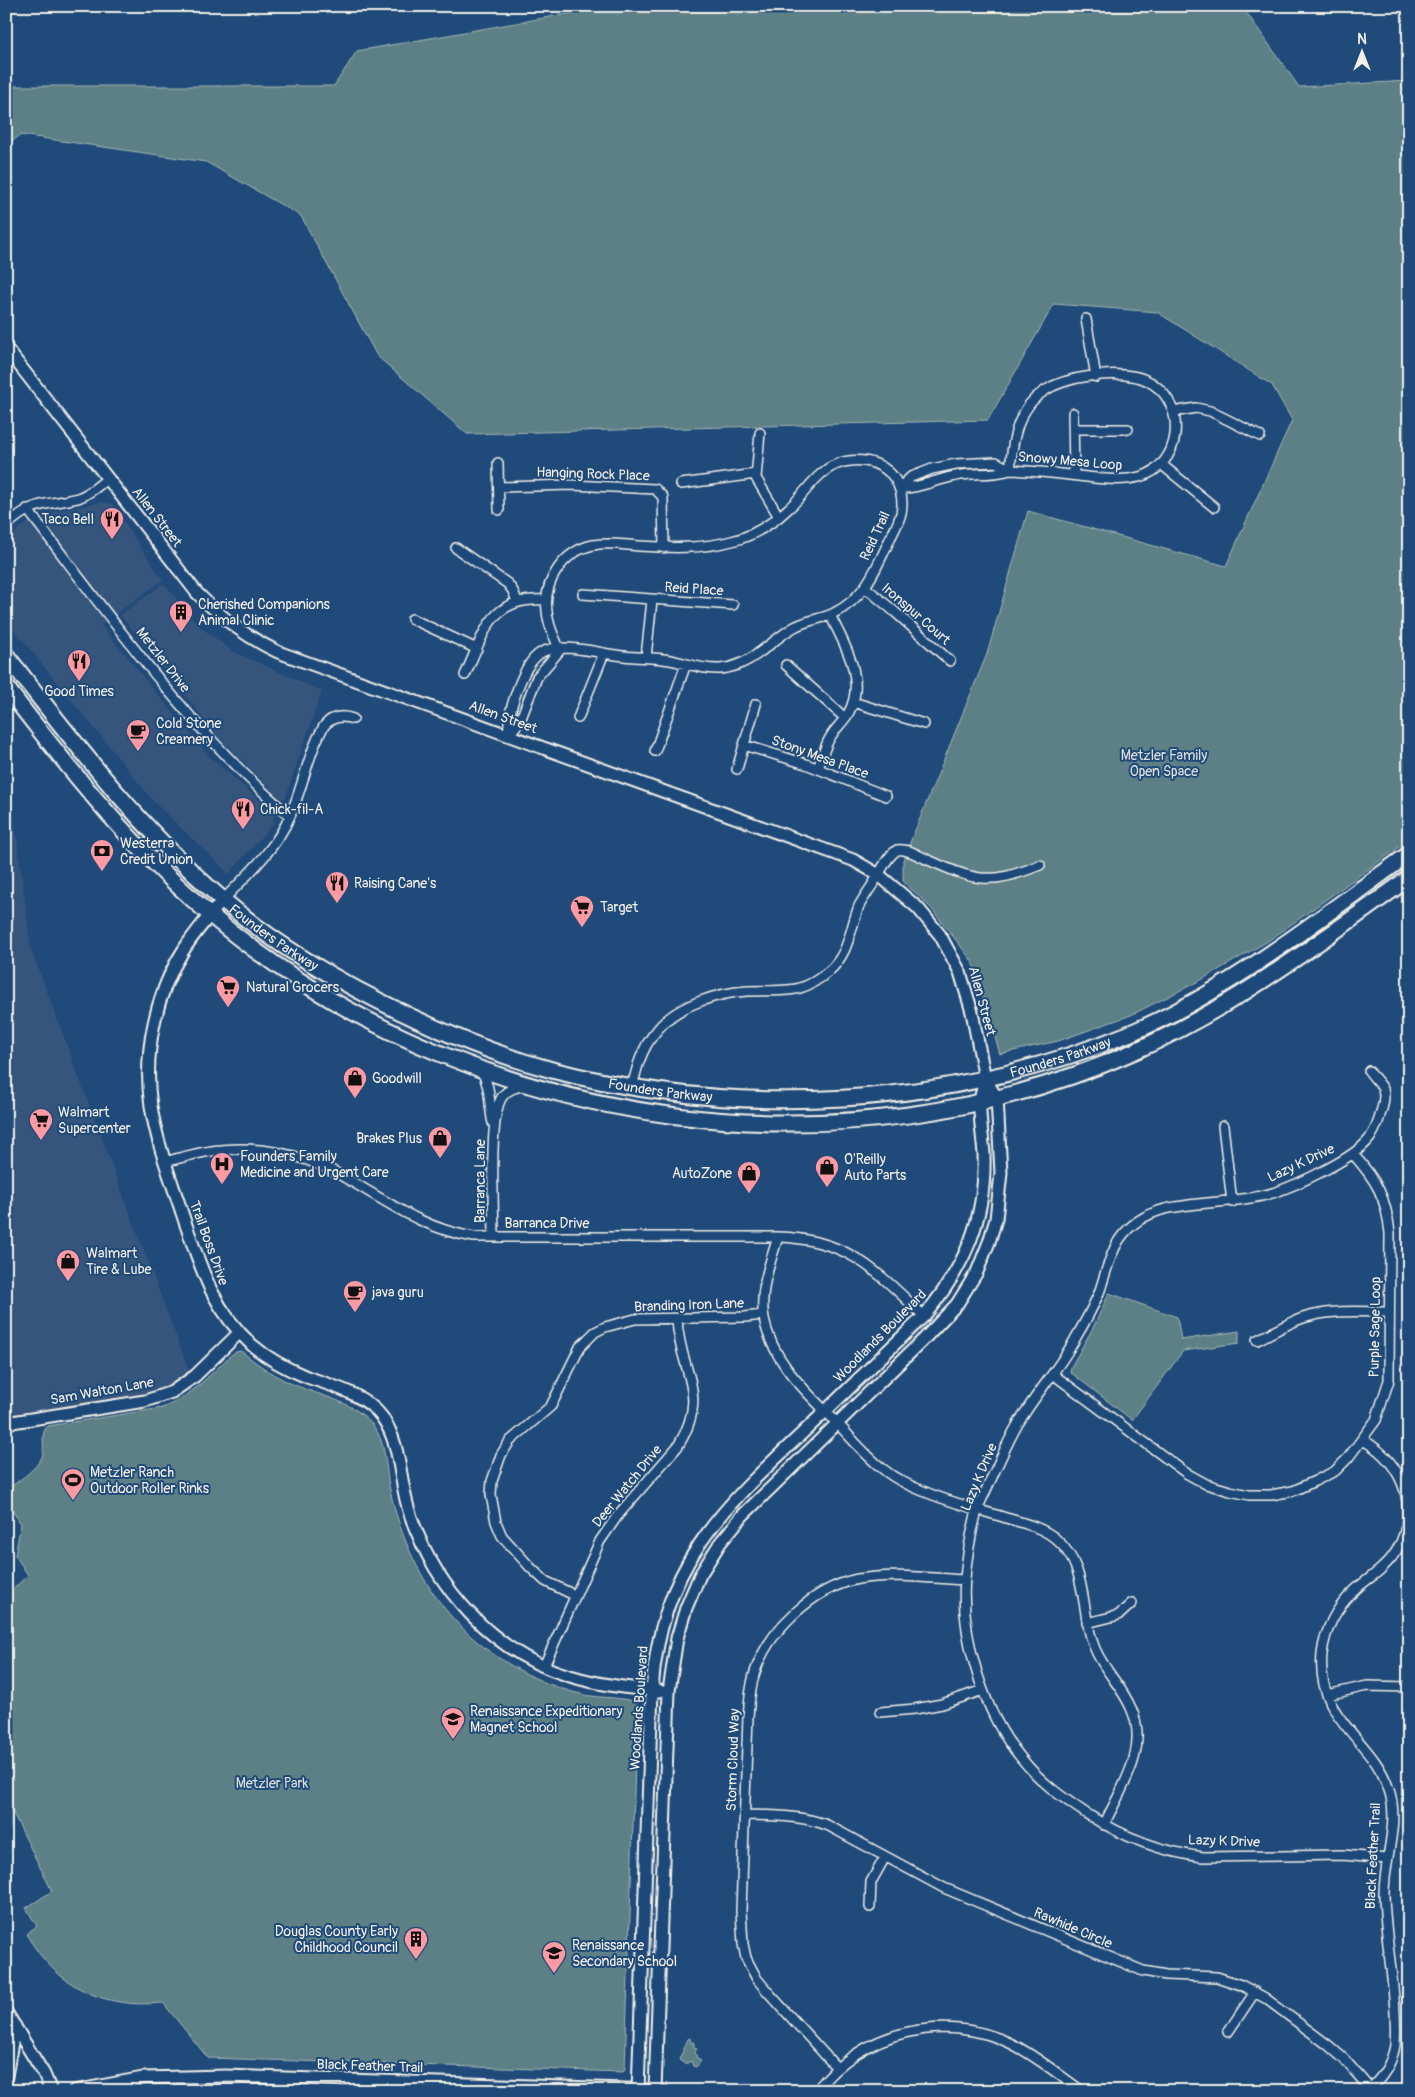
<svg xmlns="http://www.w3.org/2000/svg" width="1415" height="2097" viewBox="0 0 1415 2097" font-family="Pangolin,sans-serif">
<rect width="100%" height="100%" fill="#1f4a7a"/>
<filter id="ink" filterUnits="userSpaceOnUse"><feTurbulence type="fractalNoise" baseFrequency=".02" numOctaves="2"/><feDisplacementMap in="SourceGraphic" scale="10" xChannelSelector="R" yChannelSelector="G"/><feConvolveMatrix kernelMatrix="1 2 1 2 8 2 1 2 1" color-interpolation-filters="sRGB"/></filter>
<g filter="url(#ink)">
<!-- built -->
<path fill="#34557d" d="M102,502L112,504L163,580L101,625L207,754L274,813V823L229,874L155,803L6,620V543L20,527L53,512Z
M164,583L197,624L232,651L322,691L285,799L279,798L217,735L120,615Z
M6,751L31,949L191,1376L171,1390L137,1399L6,1420Z"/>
<!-- green -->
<path fill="#5c8085" stroke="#a8b8b6" d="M577,6H1242L1299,87L1409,81V840L1268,941L1201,980L1131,1015L1058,1041L1000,1054L972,961L931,908L903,881V860L987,654L1028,511L1226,566L1292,420L1272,385L1157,312L1054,304L988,420L467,434L377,356L301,216L206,162L21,135L6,145V86H334L357,51L578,12Z
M1109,1293L1177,1317L1181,1340L1239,1331V1343L1183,1351L1132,1420L1070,1372L1071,1367L1095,1324Z
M241,1351C256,1363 271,1374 288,1382C317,1396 351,1399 372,1424C387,1442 385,1469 390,1490C404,1554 435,1611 489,1651C517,1671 551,1688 585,1695C599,1698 626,1697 637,1703L625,2068L623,2072L208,2058L163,2003C103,2009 57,1987 26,1934L37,1926L26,1908L52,1891L6,1799V1596L28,1575L15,1555L21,1524L6,1501V1490C18,1481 35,1471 42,1457C46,1446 39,1433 48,1426L162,1408C190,1397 209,1376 231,1355L236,1352Z
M690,2038L691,2043L694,2042V2048H697L695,2052L697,2058L701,2061L696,2067L693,2066L691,2061L685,2064L679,2060L688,2039Z"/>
<!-- water -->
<path fill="#41799b" stroke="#89a9ba" d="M6,1798C13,1810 13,1825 6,1838Z"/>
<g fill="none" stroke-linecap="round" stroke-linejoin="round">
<!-- street casing -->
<g stroke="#f4f1e8" stroke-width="12">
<path id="street" d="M1086,319L1096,377
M1173,412L1196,408L1210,411L1260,436
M1073,413L1074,475
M1074,429H1128
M760,433L756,478L779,517
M498,463L499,510
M1161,464L1214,507
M681,484L756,474
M499,487L571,485L655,489L663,497L664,548
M899,488C919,489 937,479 956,476C974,472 992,476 1010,470C1033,471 1055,473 1078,476C1098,478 1119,482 1139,477C1181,467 1188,407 1153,384C1130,368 1077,375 1053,386C1041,392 1031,400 1025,411C1014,428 1012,450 1010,470
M899,488L911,477L932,469L956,464L996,462L1010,470
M27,509C109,615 188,729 290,816
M6,526C34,500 45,506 78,498C90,494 99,485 108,478
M456,548L508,584L513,591L517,601
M865,587L895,612L950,661
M583,594L733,605
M412,619L477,649
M646,657L652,600
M786,665L845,718
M465,675C485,632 490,596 546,600
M853,702L924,724
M578,718L604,653
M509,735C507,718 513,701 519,685C524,673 530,659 542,652C562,642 602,654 624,656C639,658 654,657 670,660C686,663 703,670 720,669C751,666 767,644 791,629C804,620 820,620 834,613C864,599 876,569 889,541C893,532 899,523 901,513C904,499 900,484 891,474C872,455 840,457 821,474C809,484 801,498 789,508C773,523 753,536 732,541C701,549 671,548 639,546C624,545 608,542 593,545C564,551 543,581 547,611C548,624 554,637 560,650
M509,735L520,721L537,677L560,650
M744,745L806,764L886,796
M655,751L686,664
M818,768C822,758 825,745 831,736C836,728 843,722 848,714C867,681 845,645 830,615
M737,769L756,704
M223,900C248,874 275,850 290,816C303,787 308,753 324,726C332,716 342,715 353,719
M481,1070C492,1089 488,1103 493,1123
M1369,1071C1373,1077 1380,1083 1383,1089C1385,1096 1383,1106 1381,1112C1379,1121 1375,1130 1370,1138C1355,1159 1286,1191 1261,1196C1229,1203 1196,1202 1165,1209C1146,1214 1130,1224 1119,1240C1109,1256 1105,1276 1099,1293C1092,1309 1084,1324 1075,1339C1060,1367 1038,1391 1021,1419C1010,1436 1002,1456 993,1475C988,1487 981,1499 977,1511C971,1533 967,1556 965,1578C960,1636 984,1715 1022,1759C1040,1782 1063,1798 1087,1814C1123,1837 1161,1852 1203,1857L1343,1855L1387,1859
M631,1087C635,1079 636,1070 639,1062C643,1050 650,1038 658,1029C677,1005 718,993 747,991C783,989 799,997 829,971C849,954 850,929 859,906C865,895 873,885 879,874C884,865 888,856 897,850C907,848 917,855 926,859C976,881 988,886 1040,865
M1223,1126L1232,1202
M165,1162C183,1157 202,1151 221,1150C258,1146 300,1154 333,1171C380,1196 420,1229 474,1237H778C849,1239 876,1271 924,1316
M494,1237C494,1208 488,1118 502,1097C507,1089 517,1087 525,1085
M778,1237C770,1263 759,1291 764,1318C772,1363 808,1393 839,1425C853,1440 867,1457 883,1469C896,1480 912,1487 928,1493C953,1503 980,1510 1006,1518C1023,1523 1042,1527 1056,1539C1090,1568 1079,1614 1096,1651C1105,1671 1122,1687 1131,1708C1150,1749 1121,1788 1104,1825
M1257,1340C1272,1333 1288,1323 1303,1318C1331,1309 1360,1312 1389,1312
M1054,1375L1186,1473L1206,1484L1230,1491L1249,1495H1271L1293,1491L1315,1481L1335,1471L1348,1458L1376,1420L1389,1380L1390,1233C1386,1197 1377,1181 1353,1154
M1363,1440C1384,1452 1398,1468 1405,1491C1412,1519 1404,1548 1383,1567C1374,1576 1363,1582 1354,1591C1336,1608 1325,1629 1322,1654C1316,1723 1375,1738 1390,1793C1399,1825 1384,1860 1384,1894C1385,1944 1398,1994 1395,2045C1392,2064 1382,2079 1367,2091
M574,1595L545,1581L530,1567L502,1536L496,1522L491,1495L492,1481L501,1455L510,1441L551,1406L580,1347L595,1332L605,1327L635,1319L745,1317L763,1315
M1087,1623L1119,1615L1132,1603
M544,1666L600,1541L618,1515L678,1446C711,1392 679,1372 677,1319
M1327,1695L1367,1686L1409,1687
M880,1712L915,1709L942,1704L983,1690
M745,1815C774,1816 800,1815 827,1825L944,1888L1143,1971L1166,1975L1217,1977L1241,1985L1265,1998L1328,2045L1344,2059L1372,2091
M870,1907L871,1882L885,1857
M1228,2032L1255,1992
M836,2067L767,1991L757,1979L746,1958L743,1944L741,1911L748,1717C749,1703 750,1689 754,1675C767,1631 813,1588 858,1579C893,1573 930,1578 964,1580
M655,2090L666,2091
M816,2091C861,2031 945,2011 1012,2044C1036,2056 1059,2075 1082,2091"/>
</g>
<!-- secondary casing -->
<g stroke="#f4f1e8" stroke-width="15">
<path id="secondary" d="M6,348L197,593C222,618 246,637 278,652L853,860L879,875L918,908L940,935L960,972L972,1012L985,1079L997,1098L1001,1173L996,1219L989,1242L977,1272L957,1304L923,1340L743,1515L720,1543L700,1575L686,1608L677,1638L669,1691L655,2091
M223,900C209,916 194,933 183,951C155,995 143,1055 151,1106C157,1145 172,1182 184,1219C201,1268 212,1308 252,1345C268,1359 287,1369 307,1377C333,1386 365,1394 382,1417C402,1445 399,1483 410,1514C435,1588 494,1654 570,1676C599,1685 629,1688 660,1691
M6,1423L145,1401L172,1392L195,1376L239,1333
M6,2012L44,2074L51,2091
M6,2076L15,2026
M74,2091L143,2078L226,2076L655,2090
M638,2091L652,1690C661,1561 725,1506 813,1423C850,1388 887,1351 924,1316C965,1267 986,1219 984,1155C983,1137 979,1119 980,1101C981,1094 984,1086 985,1079"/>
</g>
<!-- highway casing -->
<g stroke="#f4f1e8" stroke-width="19">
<g id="highway">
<path id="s1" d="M6,655C73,741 139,828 222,899C268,939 324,973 379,1001C434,1029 492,1054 552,1070C741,1119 947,1108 1128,1034C1226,994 1322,916 1409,854"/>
<path d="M6,687C78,781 148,869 243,941C493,1131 846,1180 1135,1051C1234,1007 1321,941 1409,878"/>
</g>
</g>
<!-- street -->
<use href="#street" stroke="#1f4a7a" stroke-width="9"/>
<!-- secondary -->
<use href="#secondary" stroke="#1f4a7a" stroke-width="11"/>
<!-- highway -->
<use href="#highway" stroke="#1f4a7a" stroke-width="15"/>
</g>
</g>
<!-- icons -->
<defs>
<g id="restaurant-pin" transform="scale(1.25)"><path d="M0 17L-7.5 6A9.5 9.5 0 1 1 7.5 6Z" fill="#ff9aa2" stroke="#1f4a7a"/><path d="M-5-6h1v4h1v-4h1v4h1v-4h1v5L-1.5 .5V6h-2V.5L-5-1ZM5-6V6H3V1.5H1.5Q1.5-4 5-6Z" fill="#111"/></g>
<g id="building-pin" transform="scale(1.25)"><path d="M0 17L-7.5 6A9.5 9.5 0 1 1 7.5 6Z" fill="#ff9aa2" stroke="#1f4a7a"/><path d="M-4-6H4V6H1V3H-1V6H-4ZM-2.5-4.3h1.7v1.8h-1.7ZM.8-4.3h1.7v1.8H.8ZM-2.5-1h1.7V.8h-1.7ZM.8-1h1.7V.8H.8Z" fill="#111"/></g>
<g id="cafe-pin" transform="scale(1.25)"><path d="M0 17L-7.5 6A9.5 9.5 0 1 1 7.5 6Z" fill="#ff9aa2" stroke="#1f4a7a"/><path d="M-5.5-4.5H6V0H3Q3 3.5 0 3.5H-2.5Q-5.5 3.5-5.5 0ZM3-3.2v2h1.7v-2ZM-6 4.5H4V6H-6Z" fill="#111"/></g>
<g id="bank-pin" transform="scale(1.25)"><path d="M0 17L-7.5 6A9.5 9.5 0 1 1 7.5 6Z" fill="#ff9aa2" stroke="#1f4a7a"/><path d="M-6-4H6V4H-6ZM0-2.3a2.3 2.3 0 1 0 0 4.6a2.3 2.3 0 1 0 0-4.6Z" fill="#111"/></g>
<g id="supermarket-pin" transform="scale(1.25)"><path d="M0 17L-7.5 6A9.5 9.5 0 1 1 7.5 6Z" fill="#ff9aa2" stroke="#1f4a7a"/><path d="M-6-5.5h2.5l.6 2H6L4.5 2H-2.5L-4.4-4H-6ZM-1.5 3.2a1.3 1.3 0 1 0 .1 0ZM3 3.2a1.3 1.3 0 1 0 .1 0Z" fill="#111"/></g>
<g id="shop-pin" transform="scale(1.25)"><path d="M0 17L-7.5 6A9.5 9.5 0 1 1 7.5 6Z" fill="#ff9aa2" stroke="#1f4a7a"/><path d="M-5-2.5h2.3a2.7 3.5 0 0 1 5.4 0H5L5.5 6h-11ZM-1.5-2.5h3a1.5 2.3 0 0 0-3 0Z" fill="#111"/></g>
<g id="hospital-pin" transform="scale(1.25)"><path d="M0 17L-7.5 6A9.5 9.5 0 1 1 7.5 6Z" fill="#ff9aa2" stroke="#1f4a7a"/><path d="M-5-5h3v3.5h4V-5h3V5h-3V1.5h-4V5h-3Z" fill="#111"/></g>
<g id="stadium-pin" transform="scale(1.25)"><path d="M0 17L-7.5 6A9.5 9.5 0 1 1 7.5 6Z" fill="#ff9aa2" stroke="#1f4a7a"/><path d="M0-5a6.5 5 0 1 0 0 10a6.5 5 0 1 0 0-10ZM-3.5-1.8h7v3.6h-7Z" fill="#111"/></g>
<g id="school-pin" transform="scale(1.25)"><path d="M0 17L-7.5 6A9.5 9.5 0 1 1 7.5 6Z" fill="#ff9aa2" stroke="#1f4a7a"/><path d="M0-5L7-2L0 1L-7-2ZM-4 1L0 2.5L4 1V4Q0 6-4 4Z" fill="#111"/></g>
</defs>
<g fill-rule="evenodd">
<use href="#restaurant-pin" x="112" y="519"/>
<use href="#building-pin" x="181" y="612"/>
<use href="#restaurant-pin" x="79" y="661"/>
<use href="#cafe-pin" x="138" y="731"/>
<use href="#restaurant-pin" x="243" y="809"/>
<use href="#bank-pin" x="102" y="851"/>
<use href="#restaurant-pin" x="337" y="883"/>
<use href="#supermarket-pin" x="582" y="907"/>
<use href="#supermarket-pin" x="228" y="987"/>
<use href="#shop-pin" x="355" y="1078"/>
<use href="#supermarket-pin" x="41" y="1120"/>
<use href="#shop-pin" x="440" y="1138"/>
<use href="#hospital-pin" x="222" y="1164"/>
<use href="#shop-pin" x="827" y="1167"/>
<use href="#shop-pin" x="749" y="1173"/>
<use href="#shop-pin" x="68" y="1261"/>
<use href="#cafe-pin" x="355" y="1292"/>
<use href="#stadium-pin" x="73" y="1480"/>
<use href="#school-pin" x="453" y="1719"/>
<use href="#building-pin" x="416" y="1939"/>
<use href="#school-pin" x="554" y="1953"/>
</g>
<g text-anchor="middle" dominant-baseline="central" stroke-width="4" stroke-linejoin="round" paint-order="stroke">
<!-- street labels -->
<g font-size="14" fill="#f4f1e8" stroke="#1f4a7a">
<text transform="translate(1070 461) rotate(5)">Snowy Mesa Loop</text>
<text transform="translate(593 474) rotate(2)">Hanging Rock Place</text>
<text transform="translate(157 517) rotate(52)">Allen Street</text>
<text transform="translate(875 536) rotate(-65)">Reid Trail</text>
<text transform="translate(694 589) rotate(4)">Reid Place</text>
<text transform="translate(916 614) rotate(41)">Ironspur Court</text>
<text transform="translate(163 660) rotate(52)">Metzler Drive</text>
<text transform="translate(503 717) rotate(20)">Allen Street</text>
<text transform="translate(820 757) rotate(20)">Stony Mesa Place</text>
<text stroke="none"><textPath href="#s1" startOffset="391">Founders Parkway</textPath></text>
<text transform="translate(982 1001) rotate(75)">Allen Street</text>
<text stroke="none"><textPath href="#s1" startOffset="1216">Founders Parkway</textPath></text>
<text stroke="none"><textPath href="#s1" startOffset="811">Founders Parkway</textPath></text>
<text transform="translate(1301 1163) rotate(-25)">Lazy K Drive</text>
<text transform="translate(480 1181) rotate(-90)">Barranca Lane</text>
<text x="547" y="1223">Barranca Drive</text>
<text transform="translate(209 1243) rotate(70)">Trail Boss Drive</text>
<text transform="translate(689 1305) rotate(-2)">Branding Iron Lane</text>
<text transform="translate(1375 1327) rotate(-89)">Purple Sage Loop</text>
<text transform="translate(880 1336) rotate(-45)">Woodlands Boulevard</text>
<text transform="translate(102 1391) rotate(-10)">Sam Walton Lane</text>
<text transform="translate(979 1477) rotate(-67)">Lazy K Drive</text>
<text transform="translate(627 1486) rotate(-51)">Deer Watch Drive</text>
<text transform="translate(639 1708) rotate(-86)">Woodlands Boulevard</text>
<text transform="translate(733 1760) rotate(-88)">Storm Cloud Way</text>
<text transform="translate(1224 1841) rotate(2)">Lazy K Drive</text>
<text transform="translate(1373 1856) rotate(-87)">Black Feather Trail</text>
<text transform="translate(1073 1928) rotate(23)">Rawhide Circle</text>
<text transform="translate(370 2066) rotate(2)">Black Feather Trail</text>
</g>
<!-- poi labels -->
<g font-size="14" fill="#f4f1e8" stroke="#1f4a7a" text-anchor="start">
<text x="94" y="519" text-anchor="end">Taco Bell</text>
<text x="198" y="604">Cherished Companions<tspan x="198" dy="16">Animal Clinic</tspan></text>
<text x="79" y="691" text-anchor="middle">Good Times</text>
<text x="156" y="723">Cold Stone<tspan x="156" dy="16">Creamery</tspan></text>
<text x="260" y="809">Chick-fil-A</text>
<text x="120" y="843">Westerra<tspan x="120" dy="16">Credit Union</tspan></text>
<text x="354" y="883">Raising Cane's</text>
<text x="600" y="907">Target</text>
<text x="246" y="987">Natural Grocers</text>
<text x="372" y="1078">Goodwill</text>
<text x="58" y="1112">Walmart<tspan x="58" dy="16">Supercenter</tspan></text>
<text x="422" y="1138" text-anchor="end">Brakes Plus</text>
<text x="240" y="1156">Founders Family<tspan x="240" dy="16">Medicine and Urgent Care</tspan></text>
<text x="844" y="1159">O'Reilly<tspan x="844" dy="16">Auto Parts</tspan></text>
<text x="732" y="1173" text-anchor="end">AutoZone</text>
<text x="86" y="1253">Walmart<tspan x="86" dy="16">Tire &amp; Lube</tspan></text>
<text x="372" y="1292">java guru</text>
<text x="90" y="1472">Metzler Ranch<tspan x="90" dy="16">Outdoor Roller Rinks</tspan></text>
<text x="470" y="1711">Renaissance Expeditionary<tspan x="470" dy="16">Magnet School</tspan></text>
<text x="398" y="1931" text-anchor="end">Douglas County Early<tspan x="398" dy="16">Childhood Council</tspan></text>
<text x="572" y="1945">Renaissance<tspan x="572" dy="16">Secondary School</tspan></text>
</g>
<!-- park labels -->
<g font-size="14" fill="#dde0d9" stroke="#1f4a7a">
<text x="1164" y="755">Metzler Family<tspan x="1164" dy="16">Open Space</tspan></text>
<text x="272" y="1783">Metzler Park</text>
</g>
</g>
<!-- margin -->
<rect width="1415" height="2097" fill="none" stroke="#1f4a7a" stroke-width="25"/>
<rect x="12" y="12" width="1390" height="2072" fill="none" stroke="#f4f1e8" stroke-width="2" filter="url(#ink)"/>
<!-- north arrow -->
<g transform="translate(1362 52)" stroke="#1f4a7a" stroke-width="4" paint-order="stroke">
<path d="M0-4L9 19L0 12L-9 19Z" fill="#f4f1e8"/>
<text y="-8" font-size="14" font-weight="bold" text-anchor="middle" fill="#f4f1e8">N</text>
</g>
</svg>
